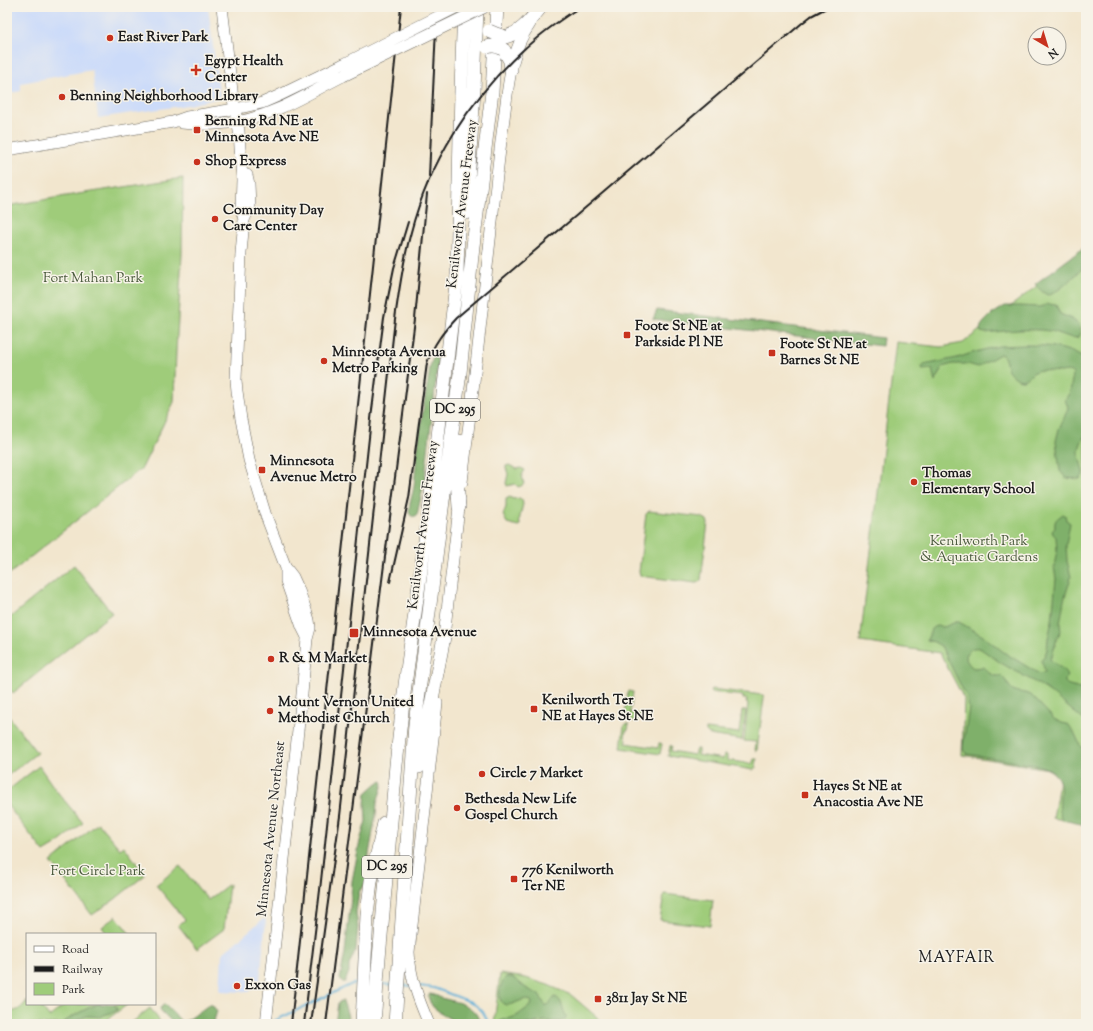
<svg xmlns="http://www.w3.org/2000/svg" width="1093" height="1031" viewBox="0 0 1093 1031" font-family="'Sorts Mill Goudy',serif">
<rect width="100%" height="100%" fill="#f7f3e8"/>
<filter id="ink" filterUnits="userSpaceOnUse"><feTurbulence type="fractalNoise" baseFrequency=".025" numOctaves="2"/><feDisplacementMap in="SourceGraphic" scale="8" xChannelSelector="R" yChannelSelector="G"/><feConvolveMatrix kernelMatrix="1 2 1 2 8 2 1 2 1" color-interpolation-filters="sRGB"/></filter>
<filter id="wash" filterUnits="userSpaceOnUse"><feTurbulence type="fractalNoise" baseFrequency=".012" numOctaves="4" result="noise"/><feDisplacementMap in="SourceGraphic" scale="16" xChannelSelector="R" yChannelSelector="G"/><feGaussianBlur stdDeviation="0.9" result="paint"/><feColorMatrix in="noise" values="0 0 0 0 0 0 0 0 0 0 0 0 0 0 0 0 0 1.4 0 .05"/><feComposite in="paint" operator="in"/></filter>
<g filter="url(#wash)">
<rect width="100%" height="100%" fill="#f2e6ce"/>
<!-- built -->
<path fill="#ccdbf9" d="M7,7H208L220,98L187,105L98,118L92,70L21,83V91L7,94Z
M263,919L266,920L259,988L255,987L249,992L220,991L222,954Z"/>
<!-- green -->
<path fill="#9fcc7a" stroke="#5e744b" d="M183,178L182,255L176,351L174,402L142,468L7,576V206L78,194Z
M1086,248V824L1053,818L1061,771L962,755L964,699L940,653L860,642L896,342L941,347L963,343Z
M509,465L517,469L521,468L525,470L522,475L524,484L521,486L518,487L515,484L507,486L506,483L508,474L506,468V466Z
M510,497L513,499L520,498L522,500L523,504L519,521L520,523V525L518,526L507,523L503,515L506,507V499Z
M649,511L702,517L707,520L708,523L701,580L699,582L696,583L640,576L639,572L646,514Z
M74,565L112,613L13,693L7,686V620Z
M711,689L763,695L764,698L757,751L755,750L756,742L744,741L748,703H746L747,699H743V696L710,692Z
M628,691L633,692L630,713L642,714C639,724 628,723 625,714Z
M742,710H746L742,740L709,735L706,732V729L739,733Z
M7,714L37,753L7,776Z
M626,724H629L628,730H626L625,737L627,739L626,743L658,748L659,743H660L662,744L660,754L621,748L624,725Z
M671,745L672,746L671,751L694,755L696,749H698V755L723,759L725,754L727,755V760L752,764L754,759H757L756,768L753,770L668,756L670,746Z
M39,766L55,789L83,823L54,846L44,852L7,805V791Z
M98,823L120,849L124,846L145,875L114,900L92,915L51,862Z
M180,866L208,900L229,884L224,929L197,949L178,925L185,920L156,885Z
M664,894L713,900L710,926L660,920Z
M116,916L130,934H107L102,927Z
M500,974L526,978L548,985L571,995L605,1024H494Z
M27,1000V1004H39L49,1017L66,1004H128L101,1024H7V1010C16,1014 23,1007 27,1000Z
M150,1008L162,1024H130Z"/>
<!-- forest -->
<path fill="#7fb06a" stroke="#4e6643" d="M1086,246C1086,251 1087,260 1085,264C1082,271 1056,294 1049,295C1044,295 1038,287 1035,284Z
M1049,304L1056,305L1060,314C1070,318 1086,324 1079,337C1071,340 1059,332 1050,331C1028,328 1006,331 985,333L981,332L980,330L981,326L984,322L991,315L1005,306H1019L1039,307Z
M657,310L883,338L882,346L653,319Z
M1025,345C1044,345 1072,347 1086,361V434C1082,439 1078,449 1079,456C1080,461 1082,466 1083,472V475L1080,479L1066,478L1060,471L1056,441L1059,429L1067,411L1068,407L1065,400L1070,392L1073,374C1072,373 1072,372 1071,372C1068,371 1064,371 1062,372C1054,372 1042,369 1036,371C1031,373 1029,379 1023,380C1018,381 1011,374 1008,370C1005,364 1007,357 1000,354L978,367L968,364H953L942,367L935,382L932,369L922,370V367L924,365L957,358L975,352L999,346Z
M434,354L436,357L438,362L425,478L417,515C413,518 409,516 409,511C409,503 413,494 414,486C417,449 422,412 429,375L430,366Z
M1063,514L1065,515L1066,520L1070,523L1066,545L1067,561L1071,577L1064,600L1060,624L1061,631L1057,638L1053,653L1050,659C1055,665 1063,667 1067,675L1065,680V682L1069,686L1081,689L1086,698V722L1050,692L1038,684L1001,663L981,649C971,644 961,655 969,664C970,665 971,667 974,668C977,668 980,667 983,667C987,671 991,675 996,676C1000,676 999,675 1002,677C1007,680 1008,687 1013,690C1018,693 1025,692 1031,695L1054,719L1062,723L1067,724L1069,725L1075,734L1080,745L1086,751V825L1062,820C1061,817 1060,814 1060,811C1059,807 1060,802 1060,798C1062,780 1058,773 1041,766L967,754L963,750V746L969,708L967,698L941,646L934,642L927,640L931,630L936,626L944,627L956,622H959L983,636L1005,653L1036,672L1040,674L1045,672L1044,668L1041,660L1045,655L1047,649L1048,638L1052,621L1056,579L1054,567L1057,550L1056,537L1053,534L1052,531L1055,528C1054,519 1057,519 1063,514Z
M382,781L383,784L377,803L376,815L369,854L368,874L364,887L360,890L359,893L356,913L358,927L356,949L349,965V972L345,982H342L340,979L345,952L351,898L352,881L360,841L366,821L365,804L366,793L377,783Z
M506,977H512L515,979L526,988L535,993L539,995L545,1005H548C551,1003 551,999 555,997C563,1000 562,1009 566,1016L565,1020C555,1024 543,1018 533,1024H501L500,1022L501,1020L511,1018L518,1015L530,1006L532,1003L531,1001L526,999C521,1000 512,1005 507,1005C495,1004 500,983 506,977Z
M429,994C434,994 437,996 441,998C457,1002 477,1005 480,1024H461L445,1016L433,1007L430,1002L428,996Z
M342,1000C346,1007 348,1016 349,1024H335L338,1003Z
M98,1004H114L117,1008V1010L114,1012L104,1015L101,1017L87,1016L77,1020L72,1024H61C73,1016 84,1009 98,1004Z
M165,1004L180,1020L182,1022L188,1020L210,1004L212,1005L217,1011L214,1021L215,1024H174L161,1011L160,1008Z"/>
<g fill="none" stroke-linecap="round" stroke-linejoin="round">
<!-- stream -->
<path stroke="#5daed7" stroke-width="2" d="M382,984L393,985
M402,985L411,986
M419,986L434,988L471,1002L478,1007L483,1012L489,1024
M270,1023L352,984L359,983
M82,1024C90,1020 92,1020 100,1024"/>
</g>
</g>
<g filter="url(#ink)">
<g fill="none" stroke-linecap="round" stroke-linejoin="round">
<!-- major casing -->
<g stroke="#67635a" stroke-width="12">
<path id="major" d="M222,7L233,99L239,131L242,180L241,208L244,220L241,253L236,380L237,391L241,419L249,460L266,516L286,568V581L302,627L307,637
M182,123C198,125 221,124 237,122C275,115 309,93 343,76
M7,150L173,122L187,117L235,109L262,103L278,96L344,64
M244,220L250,206L249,184L247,175
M462,482C471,407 480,333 488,258C493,214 497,170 503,126C508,91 509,53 530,24
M443,645L460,499
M266,1024L302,694L307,639L310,628L309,620L306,610L298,588L293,577L286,568
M429,1024C419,1001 410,978 409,952L437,703"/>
</g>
<!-- highway casing -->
<g stroke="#67635a" stroke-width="14">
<path id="highway" d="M505,37C521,33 531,19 541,7
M504,50L510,61L511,70
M466,213L474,91L477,7
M458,441L457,480L459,507
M419,767L444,637
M362,1024L367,915L371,881L384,823
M374,1024L378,970L396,765L405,685L429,512L457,276L461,89L464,7
M395,1024L415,724L445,485L460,373L473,246L492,92L497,7"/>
</g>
<!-- major -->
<use href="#major" stroke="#fff" stroke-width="11"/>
<!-- highway -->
<use href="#highway" stroke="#fff" stroke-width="13"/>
<!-- rail -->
<path stroke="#1c1c1c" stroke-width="2" d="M429,176L437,7
M390,582L409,498L427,363C433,345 443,332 456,318L801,24L811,16L828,7
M291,1024L401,7
M304,1024L320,890L372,410L384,317L394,268L408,222
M311,1024L340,816L395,319C399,290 403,261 411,232C429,163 469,100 522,51C540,34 560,20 580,7
M326,1024L415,319L427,194"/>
<!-- major-bridge casing -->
<g stroke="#67635a" stroke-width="12" stroke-linecap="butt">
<path id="major-bridge" d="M344,64L457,7
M343,76L485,7"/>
</g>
<!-- highway-bridge casing -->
<g stroke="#67635a" stroke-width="14" stroke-linecap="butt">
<path id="highway-bridge" d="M489,31L496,34L505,37
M487,47C493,45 499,46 504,50"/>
</g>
<!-- major-bridge -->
<use href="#major-bridge" stroke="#fff" stroke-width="11"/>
<!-- highway-bridge -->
<use href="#highway-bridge" stroke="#fff" stroke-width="13"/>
</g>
</g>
<!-- markers -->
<g fill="#c8321e" stroke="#f7f3e8" stroke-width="1.5">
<circle cx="110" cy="38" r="4"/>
<path d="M194 64h4v4h4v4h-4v4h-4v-4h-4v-4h4z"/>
<circle cx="62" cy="97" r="4"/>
<rect x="193" y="126" width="8" height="8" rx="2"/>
<circle cx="197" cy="162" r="4"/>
<circle cx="215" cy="219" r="4"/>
<rect x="623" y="331" width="8" height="8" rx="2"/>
<rect x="768" y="349" width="8" height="8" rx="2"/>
<circle cx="324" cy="361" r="4"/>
<rect x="258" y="466" width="8" height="8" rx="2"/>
<circle cx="914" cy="482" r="4"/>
<rect x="349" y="628" width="10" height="10" rx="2"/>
<circle cx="271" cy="659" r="4"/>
<rect x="530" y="705" width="8" height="8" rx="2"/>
<circle cx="270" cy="711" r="4"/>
<circle cx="482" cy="774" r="4"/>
<rect x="801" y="791" width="8" height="8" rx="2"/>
<circle cx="457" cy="808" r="4"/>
<rect x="510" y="875" width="8" height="8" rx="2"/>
<circle cx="237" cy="986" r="4"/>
<rect x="594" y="995" width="8" height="8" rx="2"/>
</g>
<g text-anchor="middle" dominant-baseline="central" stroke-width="3" stroke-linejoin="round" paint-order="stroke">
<!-- shield labels -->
<g fill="#f7f3e8" stroke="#5e5c59" stroke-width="1">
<rect x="430" y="399" width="50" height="22" rx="3"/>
<rect x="362" y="856" width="50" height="22" rx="3"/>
</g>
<g font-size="13" font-weight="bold" fill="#1c1c1c">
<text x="455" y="410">DC 295</text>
<text x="387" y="867">DC 295</text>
</g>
<!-- poi labels -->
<g font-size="14" font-weight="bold" fill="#1c1c1c" stroke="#f7f3e8" text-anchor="start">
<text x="118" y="38">East River Park</text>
<text x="205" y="62">Egypt Health<tspan x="205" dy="16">Center</tspan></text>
<text x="70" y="97">Benning Neighborhood Library</text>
<text x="205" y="122">Benning Rd NE at<tspan x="205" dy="16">Minnesota Ave NE</tspan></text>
<text x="205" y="162">Shop Express</text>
<text x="223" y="211">Community Day<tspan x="223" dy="16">Care Center</tspan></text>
<text x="635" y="327">Foote St NE at<tspan x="635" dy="16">Parkside Pl NE</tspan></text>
<text x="780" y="345">Foote St NE at<tspan x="780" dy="16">Barnes St NE</tspan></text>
<text x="332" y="353">Minnesota Avenua<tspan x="332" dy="16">Metro Parking</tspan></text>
<text x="270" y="462">Minnesota<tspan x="270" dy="16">Avenue Metro</tspan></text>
<text x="922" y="474">Thomas<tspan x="922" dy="16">Elementary School</tspan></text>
<text x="363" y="633">Minnesota Avenue</text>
<text x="279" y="659">R &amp; M Market</text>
<text x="542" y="701">Kenilworth Ter<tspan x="542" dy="16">NE at Hayes St NE</tspan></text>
<text x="278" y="703">Mount Vernon United<tspan x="278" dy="16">Methodist Church</tspan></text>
<text x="490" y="774">Circle 7 Market</text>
<text x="813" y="787">Hayes St NE at<tspan x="813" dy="16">Anacostia Ave NE</tspan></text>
<text x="465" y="800">Bethesda New Life<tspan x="465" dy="16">Gospel Church</tspan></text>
<text x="522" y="871">776 Kenilworth<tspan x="522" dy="16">Ter NE</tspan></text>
<text x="245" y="986">Exxon Gas</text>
<text x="606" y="999">3811 Jay St NE</text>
</g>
<!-- street labels -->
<g font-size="14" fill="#1c1c1c" stroke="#f7f3e8">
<text transform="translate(463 204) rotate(-83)">Kenilworth Avenue Freeway</text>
<text transform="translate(424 525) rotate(-83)">Kenilworth Avenue Freeway</text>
<text transform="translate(272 829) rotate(-84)">Minnesota Avenue Northeast</text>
</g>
<!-- park labels -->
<g font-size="14" fill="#4a5a3d" stroke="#f7f3e8">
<text x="93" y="279">Fort Mahan Park</text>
<text x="979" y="542">Kenilworth Park<tspan x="979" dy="16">&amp; Aquatic Gardens</tspan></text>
<text x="98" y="872">Fort Circle Park</text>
</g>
<!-- neighbourhood labels -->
<g font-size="15" letter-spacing="1" fill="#1c1c1c" stroke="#f7f3e8">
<text x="957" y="958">MAYFAIR</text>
</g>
</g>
<!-- margin -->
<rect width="1093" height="1031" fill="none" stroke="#f7f3e8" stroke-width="24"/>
<!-- legend -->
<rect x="26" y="933" width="130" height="72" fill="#f7f3e8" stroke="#9f9d96"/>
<rect x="34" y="946" width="20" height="6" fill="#ffffff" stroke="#9f9d96"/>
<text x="62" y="953" font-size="12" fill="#1c1c1c">Road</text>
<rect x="34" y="966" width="20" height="6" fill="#1c1c1c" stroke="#9f9d96"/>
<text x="62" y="973" font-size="12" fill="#1c1c1c">Railway</text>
<rect x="34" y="983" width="20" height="12" fill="#9fcc7a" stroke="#9f9d96"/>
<text x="62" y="993" font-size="12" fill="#1c1c1c">Park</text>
<!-- north arrow -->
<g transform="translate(1047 46) rotate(142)"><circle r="19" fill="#f7f3e8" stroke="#9f9d96"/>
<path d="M0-3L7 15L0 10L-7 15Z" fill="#c8321e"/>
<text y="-6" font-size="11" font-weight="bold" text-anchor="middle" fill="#1c1c1c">N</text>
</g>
</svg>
